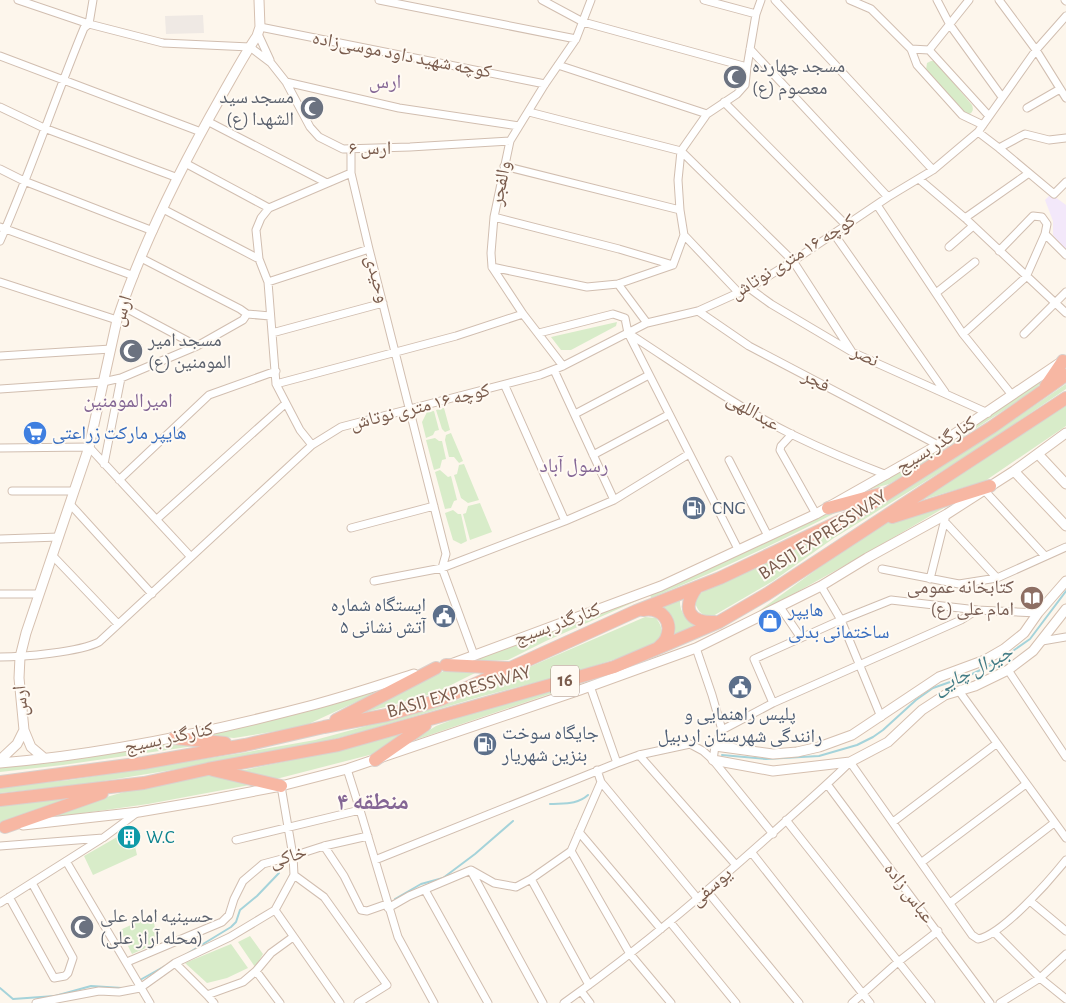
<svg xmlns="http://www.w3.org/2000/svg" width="1066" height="1003" viewBox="0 0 1066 1003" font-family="'Alegreya Sans','Noto Naskh Arabic',sans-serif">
<rect width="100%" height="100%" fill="#fdf6ec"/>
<!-- industrial -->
<path fill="#efe9e4" d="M203,15L204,33L166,34L165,16Z"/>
<!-- education -->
<path fill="#f3e8fa" d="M1051,194L1066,205V250L1053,235V221L1045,200Z"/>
<!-- green -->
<path fill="#d8ecc9" d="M931,61H935L972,105C975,112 970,116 963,114L926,70L927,63Z
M617,322L616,326L571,350H561L551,337Z
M1050,372L1035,390L906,474L889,484L864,491Z
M1066,384V389L981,447L834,538L773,581L713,616C702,616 699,613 695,603L699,594L940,466L988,437Z
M1066,403V426L985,481L918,501Z
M444,408L450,430L445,432L442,429L436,410Z
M434,411L439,430L435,431L433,435L426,438L422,422L427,412Z
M451,433L463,461L459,463L454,457H449L445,440L446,435Z
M435,438L439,441H442L446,459L442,460L440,468L434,470L426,440Z
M464,464L479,500L468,503L461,498L454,475L457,474L459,465Z
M440,470L448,477L451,476L457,500L454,501L451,508L445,509L435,472Z
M954,502L867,553L745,621L820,567L860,536L891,521Z
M480,503L492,532L470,540L463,514L466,513L468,506Z
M852,504C786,539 720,570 651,598L650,594L829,511Z
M453,510L458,514H461L467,541L461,544L453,540L445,513Z
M680,598C679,611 685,618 694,626L673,635L658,607Z
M641,599L546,641L508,660L464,662Z
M645,617L656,618C663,627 663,633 658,643L619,658L565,675L483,696L364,731L315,744L240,759L79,785L0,793V787L70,780L242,753L315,740L447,704L482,690L527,668Z
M646,661L412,741L436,726L481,709Z
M446,670L479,671L435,693L349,717Z
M382,690L302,727L234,738L202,735Z
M407,732L381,752L280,778H263L240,771L353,747Z
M174,741L201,745L63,765L0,772V766Z
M210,775L255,784L148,804L42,819L82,804L138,788Z
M79,796L17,820L0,823V802Z
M131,829L137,855L93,875L84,856Z
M153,915L157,943L132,954L120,930Z
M250,936L263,954L255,967L238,942Z
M231,944L248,968L227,978L207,983L185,963Z"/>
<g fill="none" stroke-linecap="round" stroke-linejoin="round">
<!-- stream -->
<path stroke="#a5d3da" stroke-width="2" d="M722,755L766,759L819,756L857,745L873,737L883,730L916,700L933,688L970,675L997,662L1030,639L1066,591
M550,804C564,803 577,805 588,795
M395,899L421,884L443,878L475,854L513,821
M185,955L231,927L236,922L240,910L257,896L279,873
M140,980L165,966
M0,988L13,999L55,996L91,986L122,988"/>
<!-- street casing -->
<g stroke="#d1beb0" stroke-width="9">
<path id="street" d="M18,0L89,24L163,43L250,47L271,63L286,82L310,127L319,137L343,149L410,147L510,141
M379,0L576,39
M542,0L583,22L747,67
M704,0L756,14
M775,0L933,170
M850,0L871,9L911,49L917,65L962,115L983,125
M937,0L950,25L1002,97
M999,0L1036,50L1066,98
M1065,0L1066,1
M260,27L545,84
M258,34L270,60
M750,49L888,197
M911,49L929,50L969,0
M929,50L989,116
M0,56L201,132
M558,65L707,114
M286,82L399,108L519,126
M724,102L846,225
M0,107L44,128L178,178
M1027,108L1060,89
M529,112L681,151L793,261L852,352
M207,121L327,183
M978,132L999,148L1054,194L1066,182
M999,148L1025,134L1049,140L1066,138
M351,149V173L369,249L446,554L442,568L474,655
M185,163L269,208
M504,166L680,210
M0,169L24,181L153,231
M919,179L965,218L1066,313
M877,205L963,334L1012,395
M163,209L259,259
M494,217L619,249L673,265
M965,218L1029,173
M0,227L134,276
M834,234L945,392
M1045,234L1066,255
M684,235L739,293
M0,241C31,171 55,98 84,28L89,24L93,0
M949,247L973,226
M141,258L240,309L247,314
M492,267L587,287L618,284L673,265L684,235L680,210L678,180L681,151L707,114L737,94L745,85L747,67L756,14L761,0
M0,282L117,320
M268,282L369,249
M618,284L647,323
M749,288L771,304L852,352L988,413
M936,293L975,262
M122,306L197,346
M698,311L749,346L938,445
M247,314L270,316
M272,333L383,303
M539,333L613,314L625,318L628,333L738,549
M628,333C682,368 735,406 793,435C824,450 855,463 887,475
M963,334L1026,277L1045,234L1047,224L1042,217L1033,216L999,251
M1024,334L1066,292
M0,356L111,349
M563,366L523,314L492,267L491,253L494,217L510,141L545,84L576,39L591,0
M554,370L614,500
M276,384L456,336L523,314
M505,386L565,521
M0,389L103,382L121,378L197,346L243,320L247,314
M575,414L649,375
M792,434L781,446L780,450L816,514
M312,445L341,427L540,375L563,366L647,323L698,311L749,288L793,261L888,197L933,170L978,132L1036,50L1066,16
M0,448L89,447L191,557
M593,455L668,415
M729,460L768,536
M104,464L121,378
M119,480L209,395L276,371
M984,490L1045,556
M12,491H74
M70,504L152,594
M157,519L285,404
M945,522L997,578
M351,528L434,506
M0,539L59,537
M52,555L118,624
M882,569L959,584L997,578L1066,547
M930,579L945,519
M374,581L442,568L565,521L614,500L689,454
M821,586L841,620L881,717
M0,594H38
M780,607L801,638
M1042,641L1066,637
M696,648L712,695L722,730L715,746L713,760
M0,657C23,657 80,652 99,642L312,445L300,430L276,384L268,282L259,259L256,230L261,218L269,208L351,173
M1008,670L1066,757
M590,686L617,763
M959,691L1066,838
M773,703L754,659L841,620L891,600L977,610
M722,730L773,703L961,620L977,610L1038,613
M639,755L736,865
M347,769L360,810L398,937L434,1003
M597,770L601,782L698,899
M827,784L990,1003
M786,820L931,1003
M893,822L996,744
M579,832L661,929
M236,840L360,810
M0,846L103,838L138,812
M324,846L344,876L361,910L367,911L387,904
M571,851L630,954L671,1003
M752,853L870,1003
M375,860L617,763L639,755L690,744L703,751L713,760L773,834
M66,861L150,1003
M922,862L1026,784
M471,871L543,1003
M294,875L324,897L387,985L358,1003
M531,879L589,985
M425,890L488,1003
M707,891L799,1003
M9,897L54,978L65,976L68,973L73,958L32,883
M1030,901L1066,931
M0,903L101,839
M950,903L1054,823
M388,908L409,896L471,870L494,883L516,887L531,879L571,851L601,782
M275,910L294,875L293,856L281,786
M275,910L340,1003
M670,922L736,1003
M994,932L1040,978L1066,999
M127,962L222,922L229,915L234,899L243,881L263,864L293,856L324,846L368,836
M175,963L207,995L214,1003
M256,971L280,1003
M581,991L590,1003
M207,995L243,982L256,971L271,953L293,937
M36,1003L99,991L119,992L140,988L175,963L230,937L275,910
M564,1003C643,947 716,884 788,819C809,800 830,782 850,762L972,935L978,939C1002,935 1050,880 1066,860
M852,1003L898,962L938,931
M1000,1003L1040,978L1066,954"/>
</g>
<!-- secondary casing -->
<g stroke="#d6c0b0" stroke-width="11">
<path id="secondary" d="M1038,454L1066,484
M1014,471L1066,526
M451,664L661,586L816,514L938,445L1058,364
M715,746L773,754L797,752L819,747L852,735L939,677L985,660L1004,649L1024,633L1038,613L1066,581
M44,758L31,747L24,730L19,678L20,657L26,633L89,447L117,320C143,242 181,167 222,95C233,76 244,55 257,36L260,27L259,0
M0,760L17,744L24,730
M713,760L773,771L850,762L888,742L922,710L945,695L975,686L1008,670L1033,651L1066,609
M0,763C106,754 210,732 313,705C347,696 380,685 414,674
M23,825L139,812L209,800L281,786L347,769L580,690L696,648L821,586L867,558L947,514L1014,471L1066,433"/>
</g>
<!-- highway casing -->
<g stroke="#dad1cd" stroke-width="14">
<path id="highway" d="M1046,386L1063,361
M828,508L880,494
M892,517L990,486
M697,587C681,609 689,623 715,622
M643,610C661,607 674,621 666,639C664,643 660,646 658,648
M446,665L508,668
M336,720L436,668
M174,738L225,743
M375,760L425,725
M213,770L281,786
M0,782L143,763L245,745L324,727L387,715L442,699L636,611L720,578L855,514L992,427L1066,375
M0,800L144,783L208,769L338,745L614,667L719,622L767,594L1066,398
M5,827L102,793"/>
</g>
<!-- street -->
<use href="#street" stroke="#fff" stroke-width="7"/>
<!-- secondary -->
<use href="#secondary" stroke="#fff" stroke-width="9"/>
<!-- highway -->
<use href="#highway" stroke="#f7b7a3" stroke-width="12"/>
</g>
<!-- icons -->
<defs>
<g id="mosque-disc" transform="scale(1.25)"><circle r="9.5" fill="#6b7280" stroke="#fffaf3"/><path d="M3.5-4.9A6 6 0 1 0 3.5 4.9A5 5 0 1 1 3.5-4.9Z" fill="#fff"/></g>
<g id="supermarket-disc" transform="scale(1.25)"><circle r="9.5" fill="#3f7fe0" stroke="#fffaf3"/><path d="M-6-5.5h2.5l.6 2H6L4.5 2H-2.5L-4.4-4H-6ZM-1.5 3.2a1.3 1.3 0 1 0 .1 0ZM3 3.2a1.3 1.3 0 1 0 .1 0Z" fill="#fff"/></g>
<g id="fuel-disc" transform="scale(1.25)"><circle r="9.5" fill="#5c6f8a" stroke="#fffaf3"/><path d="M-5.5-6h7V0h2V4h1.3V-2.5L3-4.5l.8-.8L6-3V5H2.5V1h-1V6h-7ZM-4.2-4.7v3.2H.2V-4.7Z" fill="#fff"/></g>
<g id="library-disc" transform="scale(1.25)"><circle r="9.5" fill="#8d6e63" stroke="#fffaf3"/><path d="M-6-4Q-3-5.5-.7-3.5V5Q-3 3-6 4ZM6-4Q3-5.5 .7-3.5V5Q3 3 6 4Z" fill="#fff"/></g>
<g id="civic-disc" transform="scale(1.25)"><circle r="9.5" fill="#5c6f8a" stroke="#fffaf3"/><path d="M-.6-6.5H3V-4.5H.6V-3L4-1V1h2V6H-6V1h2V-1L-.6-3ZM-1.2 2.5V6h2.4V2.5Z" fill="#fff"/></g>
<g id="shop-disc" transform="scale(1.25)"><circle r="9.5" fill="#3f7fe0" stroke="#fffaf3"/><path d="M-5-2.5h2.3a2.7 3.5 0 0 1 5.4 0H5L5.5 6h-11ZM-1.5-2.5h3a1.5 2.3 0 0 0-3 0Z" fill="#fff"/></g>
<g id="building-disc" transform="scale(1.25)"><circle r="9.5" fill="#0f9aa8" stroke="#fffaf3"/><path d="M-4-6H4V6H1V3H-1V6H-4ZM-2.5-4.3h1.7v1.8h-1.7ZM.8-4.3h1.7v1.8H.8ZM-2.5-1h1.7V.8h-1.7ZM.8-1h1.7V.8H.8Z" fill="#fff"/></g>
</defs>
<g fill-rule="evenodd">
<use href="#mosque-disc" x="735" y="77"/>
<use href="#mosque-disc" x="312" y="108"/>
<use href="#mosque-disc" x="131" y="351"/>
<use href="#supermarket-disc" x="35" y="433"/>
<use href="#fuel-disc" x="694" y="508"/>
<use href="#library-disc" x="1032" y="598"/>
<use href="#civic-disc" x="444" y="616"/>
<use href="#shop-disc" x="770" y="621"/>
<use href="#civic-disc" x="740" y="687"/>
<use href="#fuel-disc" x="485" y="744"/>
<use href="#building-disc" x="129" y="837"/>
<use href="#mosque-disc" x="82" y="927"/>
</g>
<g text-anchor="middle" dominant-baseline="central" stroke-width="4" stroke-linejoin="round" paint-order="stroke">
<!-- shield labels -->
<rect fill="#fffaf3" stroke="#a28b7f" stroke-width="1" x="551" y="665.5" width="28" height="31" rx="4"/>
<g font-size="18" font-weight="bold" fill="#7a5c4d">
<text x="565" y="681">16</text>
</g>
<!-- street labels -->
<g font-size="19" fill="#7a5c4d" stroke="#fffaf3">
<text transform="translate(402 55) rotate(11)">کوچه شهید داود موسی‌زاده</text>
<text x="370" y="148">ارس ۶</text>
<text transform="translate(501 183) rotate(-79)">والفجر</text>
<text transform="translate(793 257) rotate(-32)">کوچه ۱۶ متری نوتاش</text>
<text transform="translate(377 279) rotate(75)">وحیدی</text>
<text transform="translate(122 311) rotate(-73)">ارس</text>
<text transform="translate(865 356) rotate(25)">نصر</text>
<text transform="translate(816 381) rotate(28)">فجر</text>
<text transform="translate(420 407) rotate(-14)">کوچه ۱۶ متری نوتاش</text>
<text transform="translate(753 412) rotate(30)">عبداللهی</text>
<text transform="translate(936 445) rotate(-32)">کنارگذر بسیج</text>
<text transform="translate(823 535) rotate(-33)">BASIJ EXPRESSWAY</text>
<text transform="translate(557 624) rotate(-20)">کنارگذر بسیج</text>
<text transform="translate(459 692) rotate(-16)">BASIJ EXPRESSWAY</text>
<text transform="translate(21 701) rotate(-95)">ارس</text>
<text transform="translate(169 738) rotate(-12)">کنارگذر بسیج</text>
<text transform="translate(288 857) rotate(-17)">خاکی</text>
<text transform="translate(711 887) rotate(-41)">یوسفی</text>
<text transform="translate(909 893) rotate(53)">عباس زاده</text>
</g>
<!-- worship labels -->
<g font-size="19" fill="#5b616d" stroke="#fffaf3" text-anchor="start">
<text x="752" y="66">مسجد چهارده<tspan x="752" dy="22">معصوم (ع)</tspan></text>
<text x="294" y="97" text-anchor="end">مسجد سید<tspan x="294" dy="22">الشهدا (ع)</tspan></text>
<text x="148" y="340">مسجد امیر<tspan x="148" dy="22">المومنین (ع)</tspan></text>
<text x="100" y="916">حسینیه امام علی<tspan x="100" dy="22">(محله آراز علی)</tspan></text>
</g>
<!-- shop labels -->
<g font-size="19" fill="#366cbe" stroke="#fffaf3" text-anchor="start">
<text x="52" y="433">هایپر مارکت زراعتی</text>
<text x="788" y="610">هایپر<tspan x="788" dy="22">ساختمانی بدلی</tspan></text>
</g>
<!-- service labels -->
<g font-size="19" fill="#4e5e75" stroke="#fffaf3" text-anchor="start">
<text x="712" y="508">CNG</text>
<text x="426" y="605" text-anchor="end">ایستگاه شماره<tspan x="426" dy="22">۵ آتش نشانی</tspan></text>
<text x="740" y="714" text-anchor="middle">پلیس راهنمایی و<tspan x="740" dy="22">رانندگی شهرستان اردبیل</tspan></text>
<text x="502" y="733">جایگاه سوخت<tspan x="502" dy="22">بنزین شهریار</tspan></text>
</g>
<!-- education labels -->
<g font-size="19" fill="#785e54" stroke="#fffaf3" text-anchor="end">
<text x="1014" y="587">کتابخانه عمومی<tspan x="1014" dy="22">امام علی (ع)</tspan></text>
</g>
<!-- culture labels -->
<g font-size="19" fill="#0d838f" stroke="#fffaf3" text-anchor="start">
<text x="146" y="837">W.C</text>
</g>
<!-- neighbourhood labels -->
<g font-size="20" fill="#846695" stroke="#fffaf3">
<text x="385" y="82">ارس</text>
<text x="128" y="401">امیرالمومنین</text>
<text x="574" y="466">رسول آباد</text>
</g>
<!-- water labels -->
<g font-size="20" font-style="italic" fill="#437c86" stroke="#fffaf3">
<text transform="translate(973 670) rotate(-27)">جیرال چایی</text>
</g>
<!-- district labels -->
<g font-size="24" font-weight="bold" fill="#846695" stroke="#fffaf3">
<text x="373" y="802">منطقه ۴</text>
</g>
</g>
</svg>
